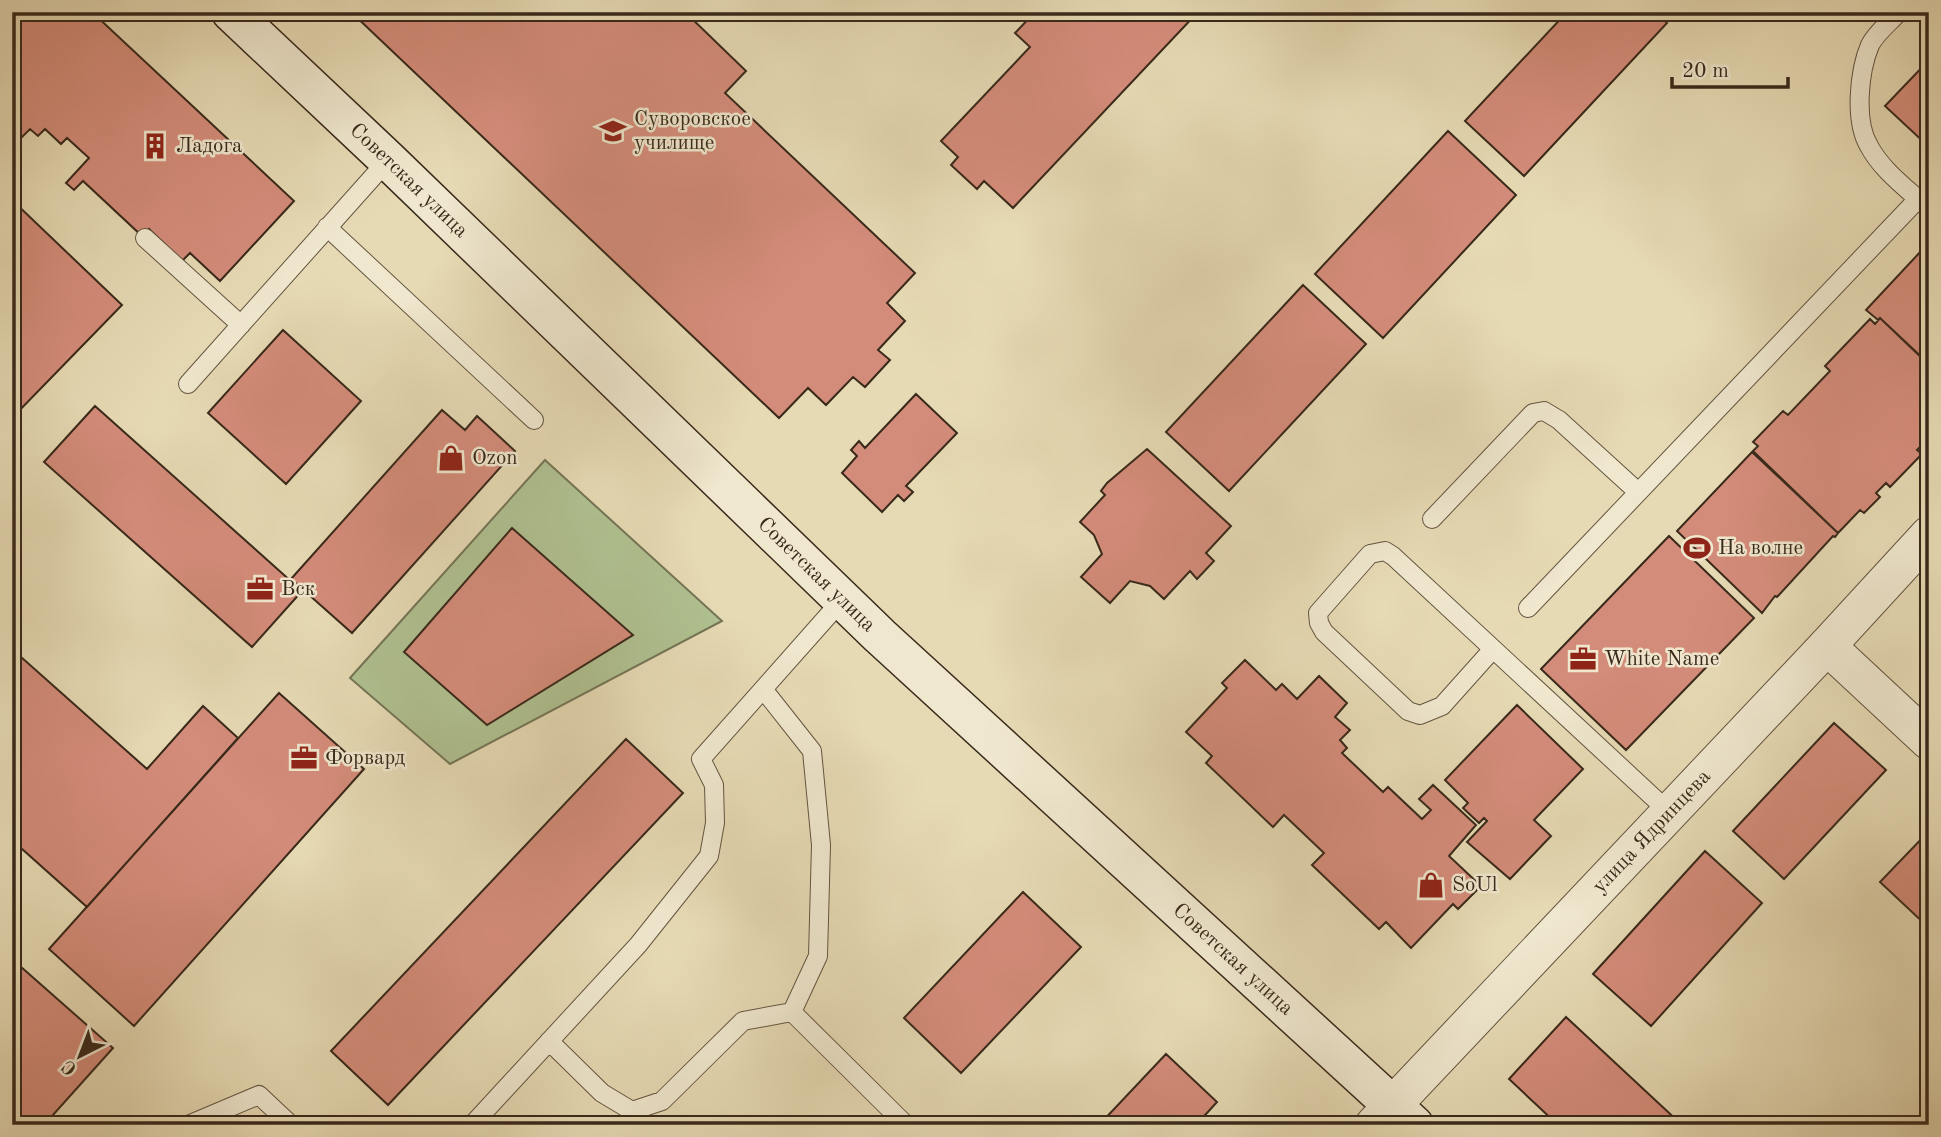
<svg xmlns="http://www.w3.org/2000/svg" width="1941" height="1137" viewBox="0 0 1941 1137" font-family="'Old Standard TT',serif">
<rect width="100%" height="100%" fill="#e6dab4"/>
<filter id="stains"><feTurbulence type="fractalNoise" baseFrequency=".00286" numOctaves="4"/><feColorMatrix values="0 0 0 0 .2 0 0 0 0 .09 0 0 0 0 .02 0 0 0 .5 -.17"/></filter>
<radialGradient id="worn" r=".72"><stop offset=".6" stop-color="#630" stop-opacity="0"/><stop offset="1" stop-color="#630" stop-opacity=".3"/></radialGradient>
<!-- green -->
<path fill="#b0c191" stroke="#747556" stroke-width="2" d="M545,460L722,621L450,764L350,678Z"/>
<!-- building -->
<path fill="#d48c7a" stroke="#39291b" stroke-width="2" d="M12,12H92L294,201L220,281L190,253L182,261L149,229L142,236L83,181L74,190L66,183L89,158L67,138L61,144L45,129L38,136L30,129L12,147Z
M351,12H640L648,20L655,12H685L746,71L725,93L915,273L887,303L905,321L878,350L890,360L865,387L853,377L826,405L808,388L779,418Z
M1035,12H1052L1058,18L1063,12H1198L1013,208L984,181L977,189L951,165L958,157L941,141L1030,47L1015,33Z
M1567,12H1656L1667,23L1524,176L1465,121Z
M1929,60V147L1885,106Z
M1448,131L1516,195L1383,338L1315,274Z
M12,200L122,305L12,418Z
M1922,250L1929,256V365L1880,318L1878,320L1866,310Z
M1303,285L1366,344L1229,491L1166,432Z
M1880,318L1929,364V442L1927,440L1917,450L1922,454L1890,487L1886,483L1876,493L1880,497L1864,513L1860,510L1838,533L1752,452L1758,446L1753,442L1783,411L1788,415L1830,371L1825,366L1870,319L1875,324Z
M283,330L361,401L286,484L208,413Z
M916,394L957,433L906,486L913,492L904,501L898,495L882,512L842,473L857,456L851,450L859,441L865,448Z
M95,406L302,591L252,647L44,462Z
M442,410L465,430L477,416L515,451L352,633L291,579Z
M1147,449L1231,526L1206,553L1214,561L1197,579L1190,571L1164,599L1150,586L1130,581L1110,603L1081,577L1102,554L1094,535L1080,522L1105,495L1101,491L1107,483Z
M1753,451L1838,533L1835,537L1833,536L1777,597L1775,596L1762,613L1677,531Z
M512,528L633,635L487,725L404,652Z
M1669,536L1754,618L1626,750L1541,669Z
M12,649L147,769L203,706L238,738L87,907L12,840Z
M1245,660L1276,690L1282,684L1297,699L1319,676L1347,703L1335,717L1350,730L1340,740L1347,748L1342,753L1383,792L1388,787L1422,819L1431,810L1419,799L1433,785L1476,825L1449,856L1481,886L1458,909L1453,904L1411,948L1386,922L1379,929L1312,865L1324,853L1284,815L1273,827L1206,763L1212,756L1186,732L1227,688L1222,683Z
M279,693L364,769L134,1026L49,949Z
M1517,705L1583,769L1534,820L1551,836L1510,879L1467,842L1487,821L1484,818L1479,823L1463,808L1468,803L1445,780Z
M1834,723L1886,770L1784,879L1733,831Z
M626,739L683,793L388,1105L331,1051Z
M1929,831V928L1880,882Z
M1705,851L1762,903L1651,1026L1593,974Z
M1023,892L1081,947L961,1073L904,1018Z
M12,959L113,1048L44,1125H12Z
M1566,1017L1682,1125H1558L1509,1079Z
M1166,1054L1217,1102L1196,1125H1099Z"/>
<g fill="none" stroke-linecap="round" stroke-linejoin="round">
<!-- service casing -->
<g stroke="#645541" stroke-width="20">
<path id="service" d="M1899,12C1890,22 1876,33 1870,45C1859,71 1854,121 1869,146C1882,171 1909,190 1929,209
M327,227L534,420
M145,238L241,325
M188,384L388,160
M1432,519L1533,413L1544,411L1559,420L1638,492
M1528,608L1918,199
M1493,649L1442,706L1420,715L1408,711L1324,632L1319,623L1318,613L1370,554L1385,551L1393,556L1669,812
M763,689L812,751L821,845L818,956L792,1012
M549,1041L602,1093L632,1111L662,1101L743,1021L792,1012L906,1125
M188,1125L259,1095L291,1125
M472,1125L638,945L709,856L715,823L714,785L701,759L842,600"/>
</g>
<!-- minor casing -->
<g stroke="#645541" stroke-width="39">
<g id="minor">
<path d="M1827,646L1929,741"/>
<path id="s1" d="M1374,1125L1827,646L1929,535"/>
</g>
</g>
<!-- secondary casing -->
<g stroke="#39291b" stroke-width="41">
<g id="secondary">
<path id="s2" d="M231,12L388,160L880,636L1414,1125"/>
</g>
</g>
<!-- service -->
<use href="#service" stroke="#efe7ce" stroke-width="18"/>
<!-- minor -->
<use href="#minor" stroke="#efe7ce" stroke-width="37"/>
<!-- secondary -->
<use href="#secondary" stroke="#efe7ce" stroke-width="38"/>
</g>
<!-- icons -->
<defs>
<g id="school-bare" transform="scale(2.1)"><path d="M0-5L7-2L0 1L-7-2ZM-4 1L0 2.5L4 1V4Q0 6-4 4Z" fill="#8f2418" stroke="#efe7ce" stroke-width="2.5" paint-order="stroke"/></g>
<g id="building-bare" transform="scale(2.1)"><path d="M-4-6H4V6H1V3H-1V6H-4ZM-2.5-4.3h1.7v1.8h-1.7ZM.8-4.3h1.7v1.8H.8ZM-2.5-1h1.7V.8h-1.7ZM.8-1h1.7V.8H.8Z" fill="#8f2418" stroke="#efe7ce" stroke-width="2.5" paint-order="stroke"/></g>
<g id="shop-bare" transform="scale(2.1)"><path d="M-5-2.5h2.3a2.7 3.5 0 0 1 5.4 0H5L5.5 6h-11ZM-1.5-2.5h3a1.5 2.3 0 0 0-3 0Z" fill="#8f2418" stroke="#efe7ce" stroke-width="2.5" paint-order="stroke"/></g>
<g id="stadium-bare" transform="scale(2.1)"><path d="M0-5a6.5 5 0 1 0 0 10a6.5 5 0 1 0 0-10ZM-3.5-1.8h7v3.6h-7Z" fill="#8f2418" stroke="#efe7ce" stroke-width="2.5" paint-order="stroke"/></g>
<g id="office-bare" transform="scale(2.1)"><path d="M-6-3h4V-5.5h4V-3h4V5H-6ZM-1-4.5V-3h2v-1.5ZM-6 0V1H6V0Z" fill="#8f2418" stroke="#efe7ce" stroke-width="2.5" paint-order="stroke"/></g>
</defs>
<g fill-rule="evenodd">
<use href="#school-bare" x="613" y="131"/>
<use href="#building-bare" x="155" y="146"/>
<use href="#shop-bare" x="451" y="458"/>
<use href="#stadium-bare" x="1697" y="548"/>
<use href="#office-bare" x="260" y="589"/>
<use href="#office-bare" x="1583" y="659"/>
<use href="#office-bare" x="304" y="758"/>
<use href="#shop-bare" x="1431" y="885"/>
</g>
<g text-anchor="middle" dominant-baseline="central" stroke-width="5" stroke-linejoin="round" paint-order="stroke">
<!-- poi labels -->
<g font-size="21" fill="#39291b" stroke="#efe7ce" text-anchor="start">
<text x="634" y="119">Суворовское<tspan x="634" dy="24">училище</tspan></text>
<text x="176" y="146">Ладога</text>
<text x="472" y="458">Ozon</text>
<text x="1718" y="548">На волне</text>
<text x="281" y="589">Вск</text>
<text x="1604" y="659">White Name</text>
<text x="325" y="758">Форвард</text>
<text x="1452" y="885">SoUl</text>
</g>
<!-- street labels -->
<g font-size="21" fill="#39291b" stroke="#efe7ce">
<text stroke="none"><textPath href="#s2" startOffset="245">Советская улица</textPath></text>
<text stroke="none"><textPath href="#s2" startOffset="812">Советская улица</textPath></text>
<text stroke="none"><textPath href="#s1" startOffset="404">улица Ядринцева</textPath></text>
<text stroke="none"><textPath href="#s2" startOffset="1379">Советская улица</textPath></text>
</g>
</g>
<!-- margin -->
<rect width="1941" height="1137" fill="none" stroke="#e6dab4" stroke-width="42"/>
<rect x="14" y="14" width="1913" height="1109" fill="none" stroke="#39291b" stroke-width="3.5"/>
<rect x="21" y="21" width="1899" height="1095" fill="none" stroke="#39291b" stroke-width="2"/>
<!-- north arrow -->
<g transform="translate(80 1056) rotate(222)" stroke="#efe7ce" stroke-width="5" paint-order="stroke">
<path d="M0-5L12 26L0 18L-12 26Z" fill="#39291b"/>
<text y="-10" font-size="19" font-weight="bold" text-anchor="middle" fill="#39291b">С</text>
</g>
<!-- scale -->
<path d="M1672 77v10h116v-10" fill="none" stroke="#39291b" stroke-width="3.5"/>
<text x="1682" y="77" font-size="21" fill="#39291b" stroke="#efe7ce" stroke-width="5" paint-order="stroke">20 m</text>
<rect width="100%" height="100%" filter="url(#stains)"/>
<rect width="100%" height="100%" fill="url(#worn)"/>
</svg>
